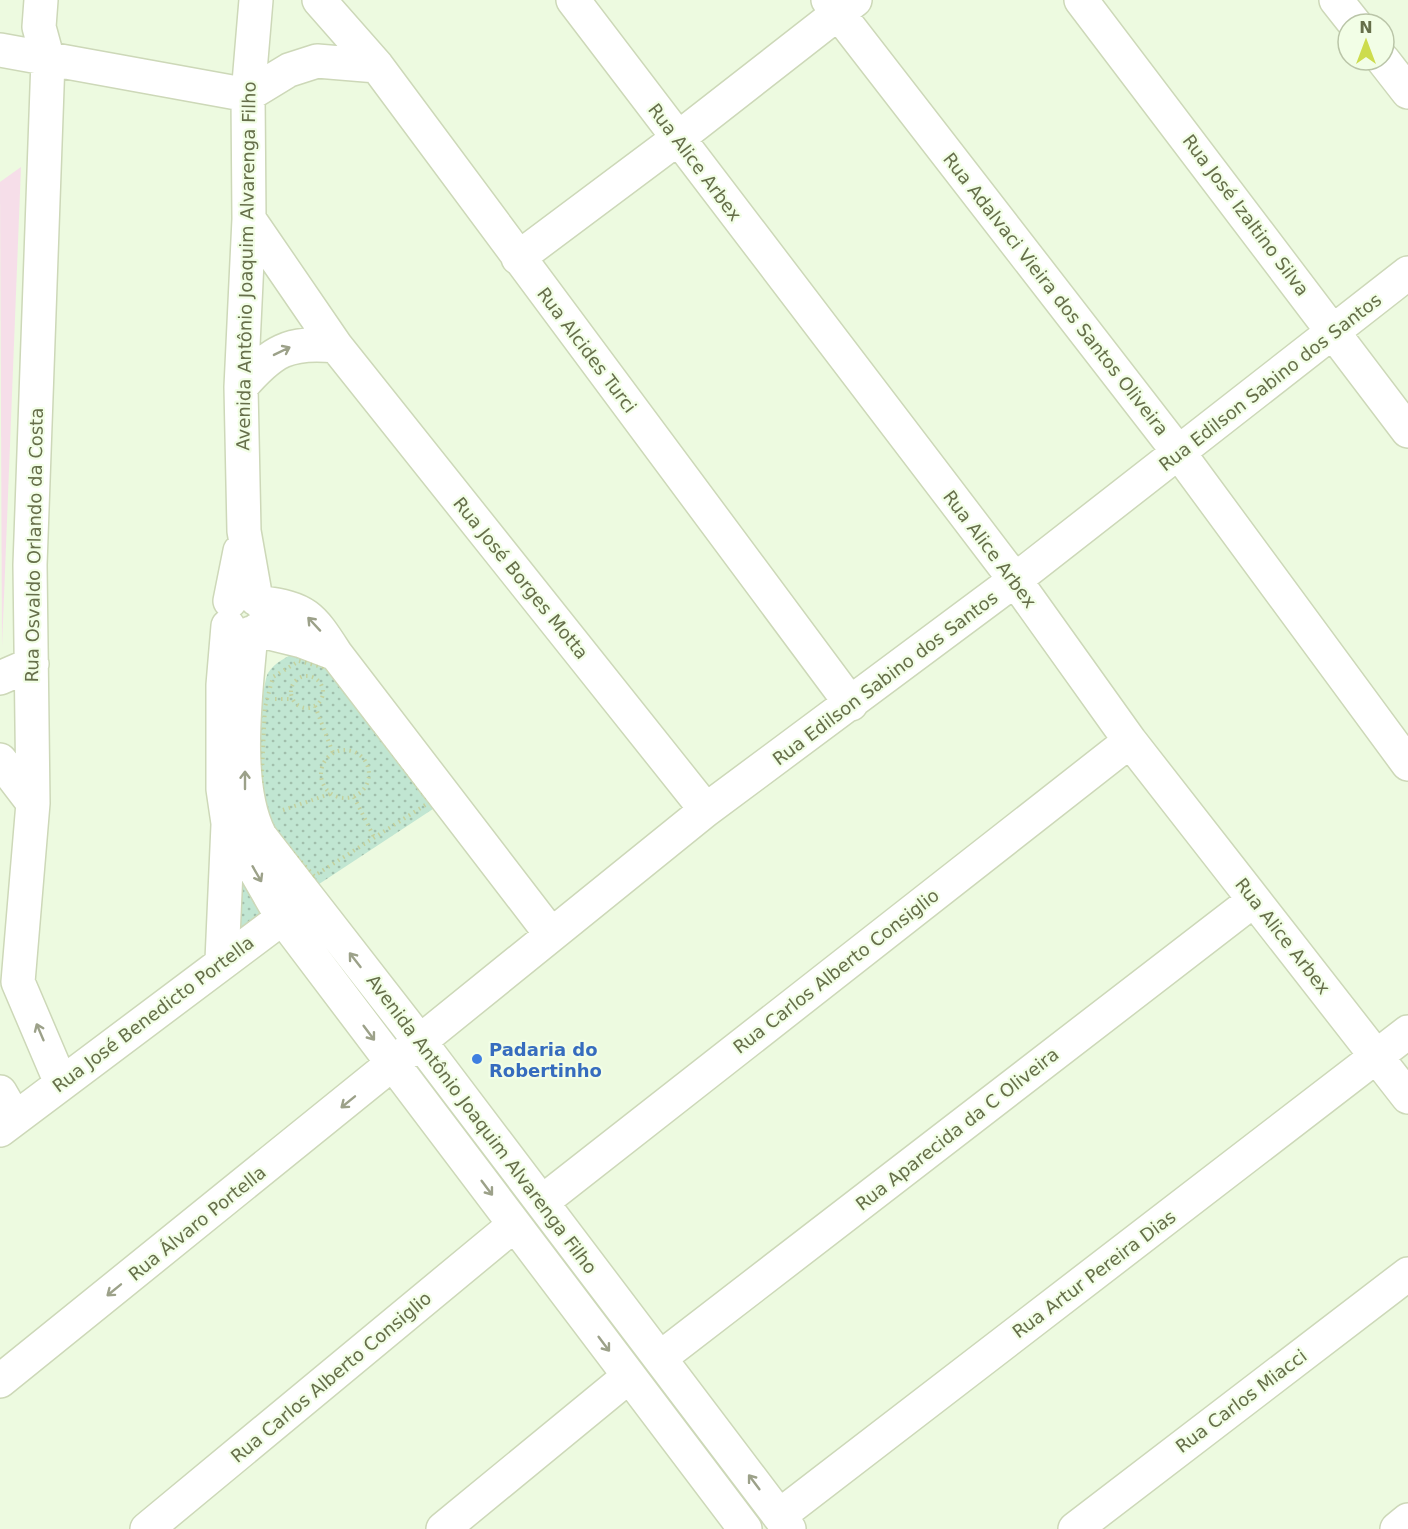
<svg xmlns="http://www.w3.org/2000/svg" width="1408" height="1529" viewBox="0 0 1408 1529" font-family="'DejaVu Sans',sans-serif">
<defs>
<pattern id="grass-dots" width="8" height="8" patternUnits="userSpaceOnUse" patternTransform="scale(1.5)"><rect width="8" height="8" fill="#c1e6d2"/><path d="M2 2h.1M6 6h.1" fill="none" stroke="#a1bfac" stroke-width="1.8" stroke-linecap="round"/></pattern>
</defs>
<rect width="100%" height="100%" fill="#edfae0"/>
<!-- education -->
<path fill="#f6dee9" d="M21,167L2,647L0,182Z"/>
<!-- grass -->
<path fill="url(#grass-dots)" d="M298,651L334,663L439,805L313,888C304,877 260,829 257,820C252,804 261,685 268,673C275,662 287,657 298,651Z
M241,852L269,909L234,932Z"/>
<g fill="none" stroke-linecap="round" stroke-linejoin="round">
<!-- street casing -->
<g stroke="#cdd8b8" stroke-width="36">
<path id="street" d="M41,0L39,27L48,60L30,565L33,803L18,982L61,1083
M256,0L248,95L249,219L241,387L244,531L256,599
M319,0L377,66L851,704
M573,0L1015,580L1130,741L1408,1097
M828,0L1179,453L1408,764
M1081,0L1408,431
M1336,0L1355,24
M0,50L248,95L289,70L317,61L377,66
M1383,60L1408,92
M249,219L336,346L706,810
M518,258L677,139L855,0
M241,387C272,351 288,341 336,346
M230,601L240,551
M228,626L223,685V789L228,823L282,917L745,1529
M257,630L302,641L336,654C312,617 307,608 261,603
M251,633C246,692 233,783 260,836L421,1043L789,1529
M336,654L550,933
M0,678L32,664
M0,760L33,803
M222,960L228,825
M0,1092L15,1118
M0,1130L301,904
M542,1202L1130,741
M660,1358L1254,900
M0,1381L706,810L1015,580L1408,273
M779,1516L1408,1032
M147,1529L514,1225
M443,1529L628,1377
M1075,1529L1408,1274
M1397,1529L1408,1520"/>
</g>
<!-- path -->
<path stroke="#c4d19e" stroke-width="4" stroke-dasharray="1.5 4.5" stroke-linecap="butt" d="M299,661L330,669L430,802L314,876L260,817L265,707L273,677Z
M291 692a16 16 0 1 1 32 0a16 16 0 1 1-32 0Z
M275,699H292
M315,706L333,753
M321 774a24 24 0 1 1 48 0a24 24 0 1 1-48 0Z
M354,797L374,837
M283,810L330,794"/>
<!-- street -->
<use href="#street" stroke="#fff" stroke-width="33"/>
</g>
<!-- one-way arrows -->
<defs><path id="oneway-shaft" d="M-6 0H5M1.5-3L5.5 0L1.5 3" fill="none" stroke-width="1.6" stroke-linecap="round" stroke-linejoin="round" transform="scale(1.5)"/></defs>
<g stroke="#9ca189">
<use href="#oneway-shaft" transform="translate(282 351) rotate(-26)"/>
<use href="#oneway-shaft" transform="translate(314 624) rotate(-133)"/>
<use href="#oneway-shaft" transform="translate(245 780) rotate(-90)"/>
<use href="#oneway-shaft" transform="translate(257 874) rotate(60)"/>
<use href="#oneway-shaft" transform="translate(355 960) rotate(-128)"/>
<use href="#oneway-shaft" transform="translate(40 1032) rotate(-113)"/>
<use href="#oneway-shaft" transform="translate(369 1033) rotate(53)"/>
<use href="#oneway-shaft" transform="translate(348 1102) rotate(141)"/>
<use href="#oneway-shaft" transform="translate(487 1188) rotate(53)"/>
<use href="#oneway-shaft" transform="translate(114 1290) rotate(141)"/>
<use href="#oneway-shaft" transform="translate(604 1344) rotate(53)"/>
<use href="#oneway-shaft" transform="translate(754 1482) rotate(-127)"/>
</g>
<!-- markers -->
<circle fill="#3f7fe0" stroke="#f2fee6" stroke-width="2" cx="477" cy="1059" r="6"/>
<g text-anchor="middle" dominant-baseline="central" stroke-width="4.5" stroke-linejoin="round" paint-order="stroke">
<!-- street labels -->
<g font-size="18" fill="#666f4a" stroke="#f2fee6">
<text transform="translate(695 162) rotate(53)">Rua Alice Arbex</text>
<text transform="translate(1246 215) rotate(53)">Rua José Izaltino Silva</text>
<text transform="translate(246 266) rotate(-89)">Avenida Antônio Joaquim Alvarenga Filho</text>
<text transform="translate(1056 294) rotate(52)">Rua Adalvaci Vieira dos Santos Oliveira</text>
<text transform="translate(587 350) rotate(53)">Rua Alcides Turci</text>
<text transform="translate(1270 382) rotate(-38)">Rua Edilson Sabino dos Santos</text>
<text transform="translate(34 545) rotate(-89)">Rua Osvaldo Orlando da Costa</text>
<text transform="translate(990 549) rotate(53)">Rua Alice Arbex</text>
<text transform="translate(521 578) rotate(51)">Rua José Borges Motta</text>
<text transform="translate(885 678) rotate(-37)">Rua Edilson Sabino dos Santos</text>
<text transform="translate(1283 936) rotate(52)">Rua Alice Arbex</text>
<text transform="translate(836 971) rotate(-38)">Rua Carlos Alberto Consiglio</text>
<text transform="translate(153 1014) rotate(-37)">Rua José Benedicto Portella</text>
<text transform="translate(482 1124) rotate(53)">Avenida Antônio Joaquim Alvarenga Filho</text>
<text transform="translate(957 1129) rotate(-38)">Rua Aparecida da C Oliveira</text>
<text transform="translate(197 1223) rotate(-39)">Rua Álvaro Portella</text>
<text transform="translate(1094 1274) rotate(-37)">Rua Artur Pereira Dias</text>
<text transform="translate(331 1377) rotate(-40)">Rua Carlos Alberto Consiglio</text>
<text transform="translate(1241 1401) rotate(-37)">Rua Carlos Miacci</text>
</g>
<!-- shop labels -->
<g font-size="18" font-weight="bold" fill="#366cbe" stroke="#f2fee6" text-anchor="start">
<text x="489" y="1049">Padaria do<tspan x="489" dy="21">Robertinho</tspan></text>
</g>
</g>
<!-- north arrow -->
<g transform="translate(1366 42)"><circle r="28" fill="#f2fee6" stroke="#bac5a8" stroke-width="1.5"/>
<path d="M0-4.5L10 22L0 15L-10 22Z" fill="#cddc4d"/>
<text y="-9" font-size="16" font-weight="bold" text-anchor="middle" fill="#666f4a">N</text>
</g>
</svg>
